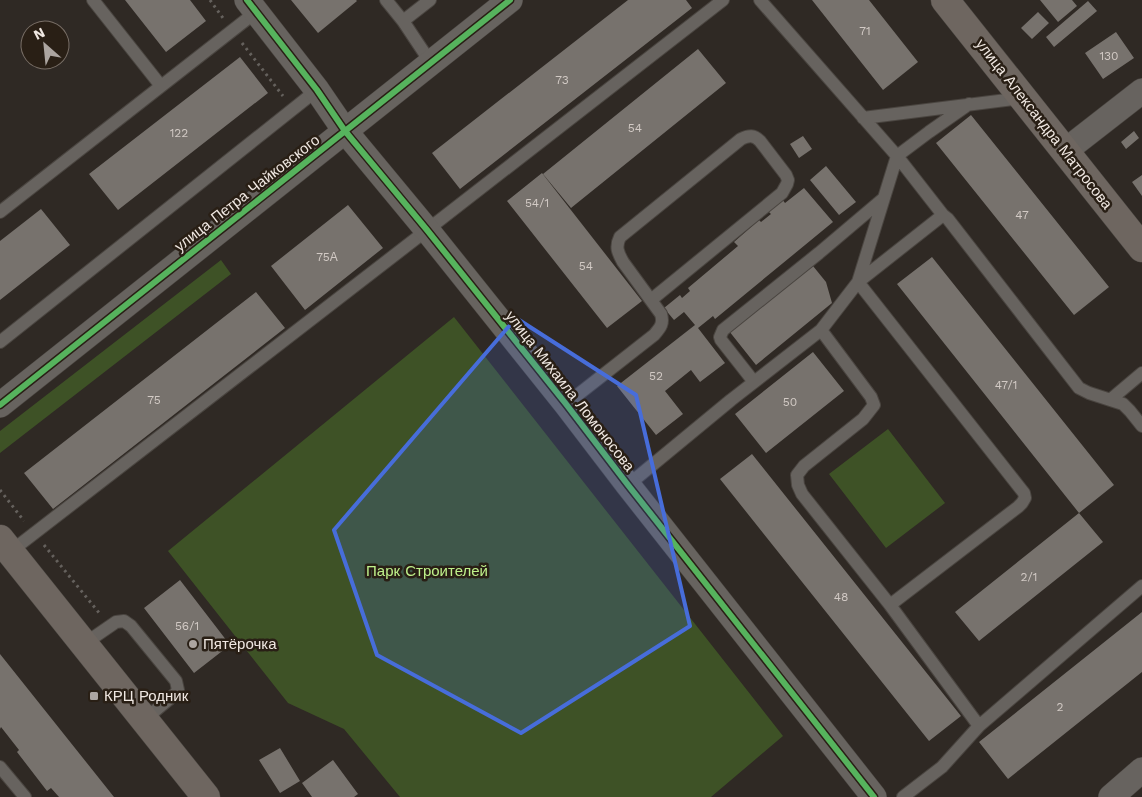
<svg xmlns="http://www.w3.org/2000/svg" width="1142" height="797" viewBox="0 0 1142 797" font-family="'Work Sans',sans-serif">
<rect width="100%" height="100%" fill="#2f2924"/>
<!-- green -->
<path fill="#3e5226" d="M221,260L231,274L0,453V431Z
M454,317L783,736L711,797H400L344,729L288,703L168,551Z
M888,429L945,503L886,548L829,474Z"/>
<!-- building -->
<path fill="#77726d" d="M125,0H190L206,21L166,52Z
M291,0H356L357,1L318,33Z
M628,0H686L692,8L460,189L432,153Z
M812,0H869L918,62L883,90Z
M1040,0H1072L1077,6L1058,22Z
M1088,1L1097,11L1054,47L1046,37Z
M1038,12L1049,23L1032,39L1021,28Z
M1116,32L1134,58L1103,79L1085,53Z
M698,49L726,83L571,208L543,174Z
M240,57L268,93L118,210L89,174Z
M971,115L1109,287L1074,315L936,143Z
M1134,131L1139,138L1126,149L1121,142Z
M803,136L812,149L799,158L790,144Z
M826,166L856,202L839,215L810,180Z
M542,173L642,301L607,328L507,201Z
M1142,175V196L1132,182Z
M804,188L833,222L715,319L713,316L698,328L725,363L700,382L691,370L665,391L683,414L656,435L617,386L695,325L684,312L674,320L664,308L680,295L682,298L690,291L688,288L738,246L734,242L759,220L761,222L771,214L768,211L782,199L785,203Z
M348,205L383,248L305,310L271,266Z
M41,209L70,245L0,300V241Z
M932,257L1114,485L1079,513L897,284Z
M813,266L826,282L832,303L756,365L729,331Z
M256,292L285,328L53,509L24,473Z
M813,352L844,391L766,453L735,414Z
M752,454L961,716L929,741L720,479Z
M1079,513L1103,542L979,641L955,612Z
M180,580L230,645L194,673L144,608Z
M1142,612V672L1008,779L979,742Z
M0,654L114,797H59L51,788L47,791L17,752L19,750L1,727L0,729Z
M280,748L300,781L280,793L259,760Z
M333,760L358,794L354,797H312L302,783Z"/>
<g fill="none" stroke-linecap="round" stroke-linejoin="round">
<!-- lane casing -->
<g stroke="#4a4540" stroke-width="14">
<path id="lane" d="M93,0L161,86
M386,0L403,21L431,63
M760,0L897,156L858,282L1020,488L1024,493L1025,498L1022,503L1018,507L890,605
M403,21L430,0
M969,104L929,132L897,156L943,215L948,219L1079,388L1089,393L1123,404L1130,411L1142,426
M863,118L1022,98
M0,212L256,12
M821,330L871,397L874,405L863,419L804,466L797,475L798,485L802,494L890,605L979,726L942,767L903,797
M0,342L317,90
M754,382L721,340L720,337L723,330L819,253L884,198
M1110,400L1142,373
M566,404L654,335C660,328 664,324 661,314L623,262C618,253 615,247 620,237L741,139C749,135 754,135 760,141L786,175L788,180L787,184L782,193L651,300
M628,485L731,400L821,330L858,282L943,215
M10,552L427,230L723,0
M84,644L116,622L124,621L131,626L176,681L178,690L174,695L144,720
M979,726L1142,586
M0,767L25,797"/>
</g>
<!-- street casing -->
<g stroke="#4a4540" stroke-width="26">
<path id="street" d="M247,0L317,90L345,131L427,230L566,404L628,485L874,797
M1065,151L1142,91
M0,405L510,0
M1111,797L1142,770"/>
</g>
<!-- secondary casing -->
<g stroke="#4a4540" stroke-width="29">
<path id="secondary" d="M945,0L1142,248
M0,539L206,797"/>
</g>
<!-- path -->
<path stroke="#65615d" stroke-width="3" stroke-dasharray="2.5 4" stroke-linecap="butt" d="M210,0L223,18
M242,43L283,96
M0,490L24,521
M44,545L100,614"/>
<!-- lane -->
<use href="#lane" stroke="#67635f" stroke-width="12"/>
<!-- street -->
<use href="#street" stroke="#67635f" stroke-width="25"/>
<!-- secondary -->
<use href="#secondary" stroke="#6e6660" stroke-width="28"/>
<!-- cycleway casing -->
<g stroke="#291f15" stroke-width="9">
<path id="cycleway" d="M247,0L317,90L345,131L427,230L566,404L628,485L874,797
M0,405L510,0"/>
</g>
<!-- cycleway -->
<use href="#cycleway" stroke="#56b35d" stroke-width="6"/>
</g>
<!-- marked area -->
<path fill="#476dda" fill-opacity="0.2" stroke="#476dda" stroke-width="4" stroke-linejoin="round" d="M516,318L636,395L690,626L521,733L377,655L334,530Z"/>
<!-- markers -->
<g fill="#aca5a0" stroke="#291f15" stroke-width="2">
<circle cx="193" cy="644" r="5"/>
<rect x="89" y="691" width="10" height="10" rx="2.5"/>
</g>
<g text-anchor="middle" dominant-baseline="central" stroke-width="5" stroke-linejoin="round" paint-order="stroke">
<!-- number labels -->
<g font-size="12" fill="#d2cac5">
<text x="865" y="31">71</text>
<text x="1109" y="56">130</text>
<text x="562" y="80">73</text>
<text x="635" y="128">54</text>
<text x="179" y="133">122</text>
<text x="537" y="203">54/1</text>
<text x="1022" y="215">47</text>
<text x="327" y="257">75А</text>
<text x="586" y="266">54</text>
<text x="656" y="376">52</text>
<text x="1006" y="385">47/1</text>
<text x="154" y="400">75</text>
<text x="790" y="402">50</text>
<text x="1029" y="577">2/1</text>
<text x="841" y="597">48</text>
<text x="187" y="626">56/1</text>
<text x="1060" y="707">2</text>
</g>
<!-- street labels -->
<g font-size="15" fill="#f0e8e2" stroke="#291f15">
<text transform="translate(1044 124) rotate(52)">улица Александра Матросова</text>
<text transform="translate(247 193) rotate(-38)">улица Петра Чайковского</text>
<text transform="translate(570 391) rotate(52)">улица Михаила Ломоносова</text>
</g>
<!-- park labels -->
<g font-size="15" fill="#bff18b" stroke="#291f15">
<text x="427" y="571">Парк Строителей</text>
</g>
<!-- poi labels -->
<g font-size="15" fill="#f0e8e2" stroke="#291f15" text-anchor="start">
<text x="203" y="644">Пятёрочка</text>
<text x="104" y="696">КРЦ Родник</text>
</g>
</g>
<!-- north arrow -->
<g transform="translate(45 45) rotate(333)"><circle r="24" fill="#291f15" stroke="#796f67"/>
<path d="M0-4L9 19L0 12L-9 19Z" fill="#aca5a0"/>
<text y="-8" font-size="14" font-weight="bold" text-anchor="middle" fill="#f0e8e2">N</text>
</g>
</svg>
